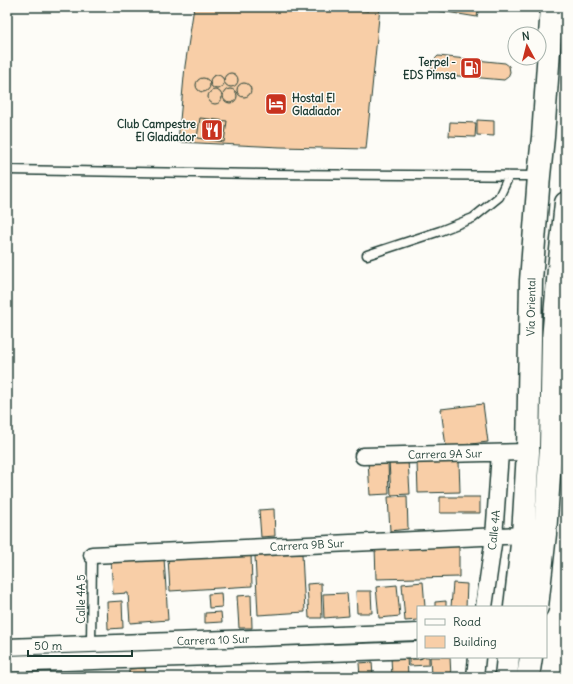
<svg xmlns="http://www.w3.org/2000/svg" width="573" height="684" viewBox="0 0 573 684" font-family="Delius,sans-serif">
<rect width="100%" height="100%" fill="#fdfcf7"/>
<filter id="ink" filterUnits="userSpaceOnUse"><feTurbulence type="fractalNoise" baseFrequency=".025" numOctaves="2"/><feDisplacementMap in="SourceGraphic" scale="8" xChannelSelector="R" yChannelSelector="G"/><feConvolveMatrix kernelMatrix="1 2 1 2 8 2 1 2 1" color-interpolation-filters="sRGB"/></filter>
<g filter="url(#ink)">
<!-- building -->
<path fill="#f8cea7" stroke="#1f3d34" d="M194,7H380L366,149L280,147L178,142L185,66Z
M341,7H368V11L341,8Z
M416,7H479L477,17Z
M438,56L505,63L509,66L510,72L508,77L504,80L436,74L432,70L431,64L434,60Z
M224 80a7 7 0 1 1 14 0a7 7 0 1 1-14 0Z
M210 82a7 7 0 1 1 14 0a7 7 0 1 1-14 0Z
M196 85a7 7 0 1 1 14 0a7 7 0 1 1-14 0Z
M237 90a7 7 0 1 1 14 0a7 7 0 1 1-14 0Z
M223 96a7 7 0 1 1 14 0a7 7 0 1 1-14 0Z
M208 97a7 7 0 1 1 14 0a7 7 0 1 1-14 0Z
M200,118L227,121L224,142L197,138Z
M477,120L494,121V136L477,135Z
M450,122L476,123L475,137L449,136Z
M483,404L488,442L446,447L441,409Z
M408,460L410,494L391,495L389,461Z
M368,461H388L389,494L370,495Z
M459,461L460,492L418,493L417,462Z
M407,496L408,529L390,531L388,497Z
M440,497H480V513H440Z
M274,509L275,536L261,537L259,510Z
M459,545V577L376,579L375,547Z
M251,554L252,586L170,591L168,558Z
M302,554L305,612L258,615L255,556Z
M164,558L168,620L130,623L128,593L113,594L111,561Z
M423,582L425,607H418V620L405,621L402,584Z
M321,583L322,618H309L307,584Z
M453,583L467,584L466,607H451Z
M397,585L400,616L379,618L376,587Z
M356,591H371L372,613H357Z
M221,593L222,607L209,608L208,594Z
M347,593L349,616L324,618L323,594Z
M251,595L252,628H239L237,596Z
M122,601L123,628L108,629L107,602Z
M446,601V607H435V602Z
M221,612L222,622L205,623V613Z
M407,656L408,677H392L391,657Z
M409,656L429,657V665L409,666Z
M430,657H450L451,677H431Z
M372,662L373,677H360L359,663Z
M145,668L146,677H129V669Z
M308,672L309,677H271V676Z"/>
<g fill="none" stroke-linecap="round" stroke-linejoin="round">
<!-- lane casing -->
<g stroke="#1f3d34" stroke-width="11">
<path id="lane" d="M7,170L264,174L538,176
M367,255L440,231L473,218L499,197L509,176
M91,644L92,555"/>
</g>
<!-- street casing -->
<g stroke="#1f3d34" stroke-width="19">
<path id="street" d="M363,456L528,452
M92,555L523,535
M484,607L494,537L500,453
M7,647L418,632
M7,664L418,650
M475,677L477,657"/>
</g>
<!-- highway casing -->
<g stroke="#1f3d34" stroke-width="25">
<path id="highway" d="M515,607L523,535L528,452L531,281L539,176L543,137L552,7
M537,607L545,534L551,447L553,340L559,269L566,203
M506,677L508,657
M528,677L531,657"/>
</g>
<!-- lane -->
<use href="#lane" stroke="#fdfcf7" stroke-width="8"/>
<!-- street -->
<use href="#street" stroke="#fdfcf7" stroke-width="16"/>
<!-- highway -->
<use href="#highway" stroke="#fdfcf7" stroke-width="22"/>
</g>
</g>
<!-- icons -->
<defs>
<g id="fuel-square" transform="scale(1.15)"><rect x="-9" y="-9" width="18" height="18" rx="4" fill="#c8321e" stroke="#fdfcf7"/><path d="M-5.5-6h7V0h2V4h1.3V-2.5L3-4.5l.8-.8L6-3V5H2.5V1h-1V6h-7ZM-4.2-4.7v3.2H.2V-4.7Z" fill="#fff"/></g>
<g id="hotel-square" transform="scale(1.15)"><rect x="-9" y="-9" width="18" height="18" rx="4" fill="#c8321e" stroke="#fdfcf7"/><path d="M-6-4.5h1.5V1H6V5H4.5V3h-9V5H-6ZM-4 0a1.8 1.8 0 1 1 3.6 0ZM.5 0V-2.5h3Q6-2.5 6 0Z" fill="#fff"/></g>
<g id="restaurant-square" transform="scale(1.15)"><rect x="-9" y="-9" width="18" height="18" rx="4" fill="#c8321e" stroke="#fdfcf7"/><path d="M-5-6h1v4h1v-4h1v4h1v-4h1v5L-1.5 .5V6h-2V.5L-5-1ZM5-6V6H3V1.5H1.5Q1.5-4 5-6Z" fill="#fff"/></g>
</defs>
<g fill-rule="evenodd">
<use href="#fuel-square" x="471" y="68"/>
<use href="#hotel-square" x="276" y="104"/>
<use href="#restaurant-square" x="212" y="130"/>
</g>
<g text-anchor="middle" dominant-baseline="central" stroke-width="3" stroke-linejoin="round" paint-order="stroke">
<!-- poi labels -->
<g font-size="11" font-weight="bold" fill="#1f3d34" stroke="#fdfcf7" text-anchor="end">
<text x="456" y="62">Terpel -<tspan x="456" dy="13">EDS Pimsa</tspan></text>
<text x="292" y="98" text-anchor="start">Hostal El<tspan x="292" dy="13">Gladiador</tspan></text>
<text x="196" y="124">Club Campestre<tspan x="196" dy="13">El Gladiador</tspan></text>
</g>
<!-- street labels -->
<g font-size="11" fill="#1f3d34" stroke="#fdfcf7">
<text transform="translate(531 307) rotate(-89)">Vía Oriental</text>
<text transform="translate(445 454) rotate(-1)">Carrera 9A Sur</text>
<text transform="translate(494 530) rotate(-84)">Calle 4A</text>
<text transform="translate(307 545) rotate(-3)">Carrera 9B Sur</text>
<text transform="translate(81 599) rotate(-90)">Calle 4A 5</text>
<text transform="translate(213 640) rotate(-2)">Carrera 10 Sur</text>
</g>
</g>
<!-- margin -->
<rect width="573" height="684" fill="none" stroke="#fdfcf7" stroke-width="24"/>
<rect x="12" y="12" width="549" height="660" fill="none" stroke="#1f3d34" stroke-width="1.5" filter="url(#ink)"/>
<!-- legend -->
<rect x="417" y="606" width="130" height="52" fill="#fdfcf7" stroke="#a4b0a9"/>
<rect x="425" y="619" width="20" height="6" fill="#fdfcf7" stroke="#a4b0a9"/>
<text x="453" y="626" font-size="12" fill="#1f3d34">Road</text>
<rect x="425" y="636" width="20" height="12" fill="#f8cea7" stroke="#a4b0a9"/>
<text x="453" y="646" font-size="12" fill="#1f3d34">Building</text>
<!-- north arrow -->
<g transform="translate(527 46) rotate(353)"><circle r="19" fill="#fdfcf7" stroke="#a4b0a9"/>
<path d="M0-3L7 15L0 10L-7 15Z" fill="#c8321e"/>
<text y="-6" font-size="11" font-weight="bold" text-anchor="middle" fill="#1f3d34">N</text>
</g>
<!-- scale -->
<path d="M28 650v6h104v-6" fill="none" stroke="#1f3d34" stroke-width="2"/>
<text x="34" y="650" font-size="12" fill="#1f3d34" stroke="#fdfcf7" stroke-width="3" paint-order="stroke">50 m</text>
</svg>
